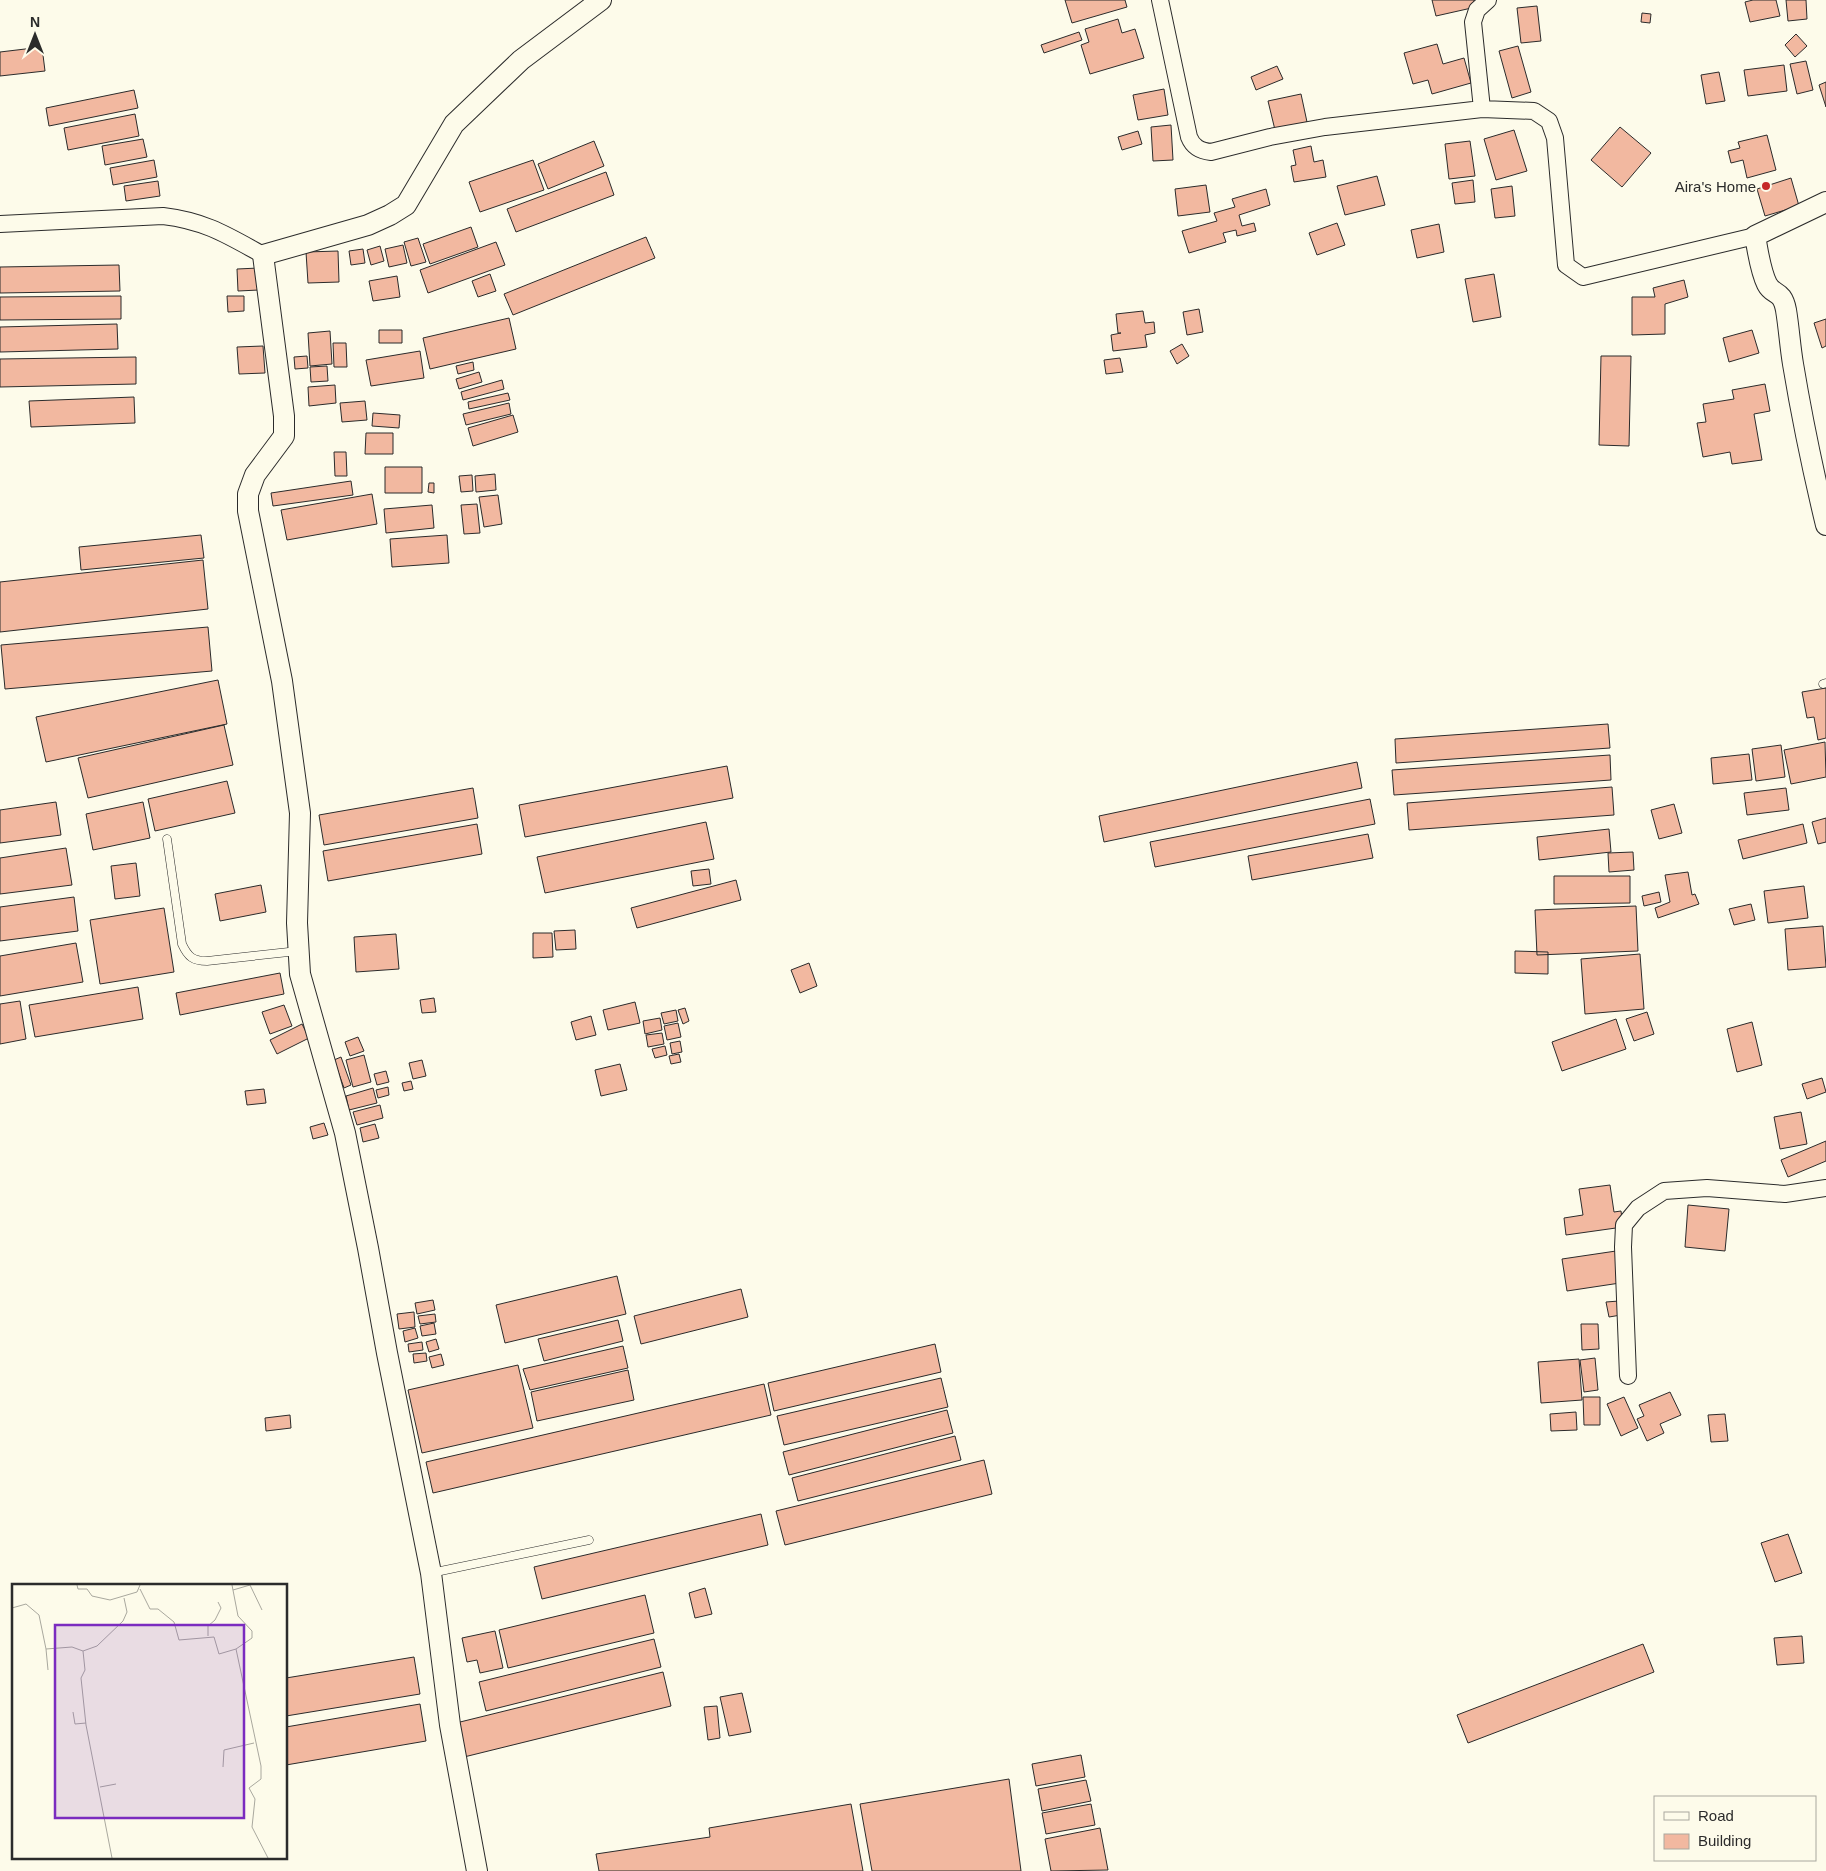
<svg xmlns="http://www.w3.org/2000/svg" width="1826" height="1871" viewBox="0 0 1826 1871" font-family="Helvetica,sans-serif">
<rect width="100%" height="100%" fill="#fdfbea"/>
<!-- building -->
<path fill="#f2b8a0" stroke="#2b2b2b" d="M1065,0H1125L1127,7L1072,23Z
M1432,0H1474L1476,7L1436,16Z
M1753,0H1776L1780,16L1750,22L1745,2Z
M1786,0H1806L1807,19L1788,21Z
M1537,6L1541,41L1521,43L1517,8Z
M1642,13L1651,14L1650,23L1641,22Z
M1118,19L1122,33L1135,29L1144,58L1090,74L1081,45L1089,42L1085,29Z
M1079,32L1082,40L1044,53L1041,45Z
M1796,34L1807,46L1795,57L1785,45Z
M1437,44L1443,64L1464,58L1471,83L1432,94L1428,80L1413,84L1404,53Z
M1518,46L1531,92L1512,98L1499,51Z
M42,47L45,71L0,76V52Z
M1806,61L1813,90L1797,94L1790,64Z
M1784,65L1787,91L1748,96L1744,70Z
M1277,66L1283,79L1256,90L1251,77Z
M1719,72L1725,101L1706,104L1701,75Z
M1826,82V107L1819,85Z
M1164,89L1168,115L1138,120L1133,95Z
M134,90L138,108L49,126L46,108Z
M1301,94L1307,122L1275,130L1268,101Z
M135,114L139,136L68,150L64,128Z
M1171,125L1173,160L1153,161L1151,127Z
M1620,127L1651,153L1622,187L1591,160Z
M1514,130L1527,171L1496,180L1484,139Z
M1138,131L1142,144L1122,150L1118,137Z
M1767,135L1776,170L1747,178L1743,160L1731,163L1728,151L1740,148L1738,142Z
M143,139L147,157L105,165L102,146Z
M594,141L604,166L548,189L538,164Z
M1470,141L1475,176L1449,179L1445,144Z
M1311,146L1314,162L1323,160L1326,177L1294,182L1291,166L1296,165L1293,150Z
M154,160L157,177L113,185L110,168Z
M533,160L544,190L480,212L469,182Z
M606,172L614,195L516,232L507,209Z
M1377,176L1385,205L1345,215L1337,186Z
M1791,178L1799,206L1765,216L1757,189Z
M1473,180L1475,202L1455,204L1452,183Z
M158,181L160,196L126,201L124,186Z
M1206,185L1210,212L1178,216L1175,189Z
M1512,186L1515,216L1495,218L1491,189Z
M1266,189L1270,205L1239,215L1242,226L1254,223L1256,231L1237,236L1236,230L1223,233L1226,242L1189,253L1182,231L1217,221L1214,213L1235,207L1232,199Z
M1337,223L1345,245L1317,255L1309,233Z
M1439,224L1444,252L1417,258L1411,230Z
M471,227L478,247L430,264L423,244Z
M646,237L655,258L513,315L504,294Z
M418,238L426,262L411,266L404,242Z
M496,242L505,265L428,293L420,270Z
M403,245L407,263L389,267L385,249Z
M380,246L384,261L371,265L367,250Z
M363,249L365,263L351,265L349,251Z
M338,251L339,282L308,283L306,252Z
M119,265L120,291L0,293V267Z
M259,268V290L238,291L237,269Z
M490,274L496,291L478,297L472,281Z
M1494,274L1501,317L1473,322L1465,279Z
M397,276L400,297L373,301L369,281Z
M1684,280L1688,297L1665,304V334L1632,335V297H1655L1653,288Z
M121,296V319L0,320V297Z
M227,296H244V311L228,312Z
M1199,309L1203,332L1187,335L1183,312Z
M1143,311L1145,323L1154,322L1155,333L1145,335L1147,347L1113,351L1111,335L1121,333H1118L1116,314Z
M509,318L516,349L430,369L423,338Z
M1826,319V346L1822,348L1814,323Z
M117,324L118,349L0,352V327Z
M379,330H402V343H379Z
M1752,330L1759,353L1729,362L1723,338Z
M330,331L332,364L310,366L308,333Z
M333,343H346L347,367H334Z
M1182,344L1189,356L1177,364L1170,351Z
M263,346L265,373L239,374L237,347Z
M420,351L424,378L371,386L366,360Z
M307,356L308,368L295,369L294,357Z
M1601,356H1631L1629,446L1599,445Z
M136,357V384L0,387V359Z
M1120,358L1123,372L1106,374L1104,360Z
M473,362L474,370L458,374L456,366Z
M327,366L328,381L311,382L310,367Z
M479,372L482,382L459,389L456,379Z
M502,380L504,389L463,400L461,392Z
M1765,384L1770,411L1754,414L1762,460L1732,464L1730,452L1703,457L1697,423L1706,422L1703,404L1734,399L1732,390Z
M335,385L336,403L309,406L308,387Z
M508,393L510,400L469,409L468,402Z
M134,397L135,423L31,427L29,401Z
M365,401L367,420L342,422L340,403Z
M509,403L511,414L466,425L463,414Z
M373,413L400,415L399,428L372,426Z
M513,415L518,432L473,446L468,428Z
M366,433H393V454H365Z
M334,452H346L347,476H335Z
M385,467H422V493H385Z
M495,474L496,490L476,492L475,476Z
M472,475L473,491L461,492L459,476Z
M351,481L353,495L273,506L271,493Z
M429,483H434V493L428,492Z
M372,494L377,524L287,540L281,510Z
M498,495L502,524L484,527L479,497Z
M477,504L480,533L464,534L461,505Z
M432,505L434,528L386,533L384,509Z
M201,535L204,558L81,570L79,547Z
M447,535L449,563L392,567L390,539Z
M203,560L208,609L0,632V582Z
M208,627L212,671L5,689L1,645Z
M218,680L227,724L46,762L36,717Z
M1826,688V738L1818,740L1814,717L1807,718L1802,692Z
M1608,724L1610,748L1396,763L1395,739Z
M224,725L233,765L88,798L78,758Z
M1825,742L1826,777L1791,784L1784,750Z
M1781,745L1785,777L1756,781L1752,749Z
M1749,754L1752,780L1713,784L1711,758Z
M1610,755L1611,780L1394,795L1392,770Z
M1357,762L1362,788L1104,842L1099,816Z
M727,766L733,798L525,837L519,805Z
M227,781L235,813L155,831L148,799Z
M1612,787L1614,815L1409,830L1407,803Z
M473,788L478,818L324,845L319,815Z
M1786,788L1789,810L1747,815L1744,793Z
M1370,799L1375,824L1155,867L1150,842Z
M56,802L61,835L0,843V810Z
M143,802L150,838L93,850L86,814Z
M1674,804L1682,833L1659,839L1651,810Z
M1826,818V842L1818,844L1812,822Z
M706,822L714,859L545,893L537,857Z
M477,824L482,854L328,881L323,851Z
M1803,824L1807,843L1743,859L1738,840Z
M1609,829L1611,852L1539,860L1537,837Z
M1368,834L1373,858L1252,880L1248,856Z
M66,848L72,885L0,894V858Z
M1633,852L1634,870L1609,872L1608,853Z
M136,863L140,896L115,899L111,866Z
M709,869L711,884L693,886L691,871Z
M1688,872L1692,895L1695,894L1699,904L1658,918L1655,908L1670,902L1665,875Z
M1554,876H1630V903L1554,904Z
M736,880L741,900L637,928L631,908Z
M261,885L266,912L220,921L215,894Z
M1804,886L1808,918L1768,923L1764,891Z
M1659,892L1661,902L1644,906L1642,896Z
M74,897L78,931L0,941V907Z
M1751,904L1755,920L1734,925L1729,909Z
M1636,906L1638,951L1537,955L1535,910Z
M164,908L174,972L100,984L90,920Z
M1823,926L1826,967L1788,970L1785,929Z
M575,930L576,949L556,950L554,931Z
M533,933H552L553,957L533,958Z
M396,934L399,969L356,972L354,937Z
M76,943L83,982L0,996V956Z
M1515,951L1548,952V974L1515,973Z
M1640,954L1644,1009L1585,1014L1581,959Z
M809,963L817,986L800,993L791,970Z
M280,973L284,994L180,1015L176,993Z
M138,987L143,1019L35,1037L29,1005Z
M434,998L436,1012L422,1013L420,1000Z
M20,1001L26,1039L0,1044V1004Z
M635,1002L640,1023L608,1030L603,1010Z
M284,1005L292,1026L270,1034L262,1012Z
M685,1008L689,1021L683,1024L678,1010Z
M676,1010L678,1021L664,1024L661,1013Z
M1647,1012L1654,1034L1634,1041L1626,1019Z
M591,1016L596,1035L576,1040L571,1022Z
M660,1018L662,1030L645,1034L643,1021Z
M1616,1019L1626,1049L1562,1071L1552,1042Z
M1752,1022L1762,1065L1737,1072L1727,1029Z
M678,1023L681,1037L667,1040L664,1026Z
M302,1024L309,1038L277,1054L270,1040Z
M662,1033L664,1044L648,1047L646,1035Z
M358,1037L364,1051L350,1056L345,1042Z
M680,1041L682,1052L672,1054L670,1043Z
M665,1046L667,1055L655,1058L652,1049Z
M679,1054L681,1062L671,1064L669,1056Z
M364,1055L371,1082L353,1087L346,1060Z
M341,1057L351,1085L344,1088L334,1060Z
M422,1060L426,1076L413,1079L409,1063Z
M620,1064L627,1090L601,1096L595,1070Z
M386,1071L389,1082L377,1085L374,1074Z
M1822,1078L1826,1092L1807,1099L1802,1084Z
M411,1081L413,1089L404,1091L402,1083Z
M388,1087L389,1095L378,1098L376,1090Z
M373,1088L377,1103L349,1110L346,1096Z
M264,1089L266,1103L247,1105L245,1091Z
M380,1105L383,1118L357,1125L353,1112Z
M1801,1112L1807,1144L1780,1149L1774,1117Z
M324,1123L328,1135L313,1139L310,1127Z
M375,1124L379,1138L363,1142L360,1128Z
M1826,1141V1161L1788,1177L1781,1160Z
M1610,1185L1614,1212L1621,1211L1623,1227L1566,1235L1564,1218L1583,1215L1579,1189Z
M1688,1205L1729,1209L1725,1251L1685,1247Z
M1616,1251L1620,1283L1567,1291L1562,1259Z
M617,1276L626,1314L505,1343L496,1305Z
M741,1289L748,1317L641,1344L634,1316Z
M433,1300L435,1310L417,1314L415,1303Z
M1619,1301L1621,1315L1609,1317L1606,1302Z
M414,1312L415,1327L399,1329L397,1314Z
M435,1314L436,1322L420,1324L418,1316Z
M618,1320L623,1341L544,1361L538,1339Z
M434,1323L436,1334L422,1336L420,1326Z
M1581,1324H1598L1599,1349L1582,1350Z
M415,1328L418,1338L405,1342L403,1331Z
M436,1339L439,1349L429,1352L426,1342Z
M422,1342L423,1350L409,1352L408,1344Z
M935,1344L941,1372L774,1411L768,1383Z
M623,1346L628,1368L530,1390L523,1369Z
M426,1353L427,1361L414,1363L413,1354Z
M441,1354L444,1365L432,1368L429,1357Z
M1595,1358L1598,1390L1584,1392L1580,1360Z
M1579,1359L1582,1400L1541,1403L1538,1362Z
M518,1365L533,1428L422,1453L408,1390Z
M628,1370L634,1400L537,1421L531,1392Z
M941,1378L948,1407L784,1445L777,1416Z
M764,1384L771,1415L433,1493L426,1462Z
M1670,1392L1681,1415L1660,1424L1664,1433L1647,1441L1637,1419L1644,1416L1639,1405Z
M1583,1397H1600V1425H1584Z
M1624,1397L1638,1428L1621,1436L1607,1404Z
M947,1410L953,1433L789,1475L783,1452Z
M1576,1412L1577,1430L1551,1431L1550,1414Z
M1725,1414L1728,1441L1711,1442L1708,1415Z
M290,1415L291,1428L266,1431L265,1418Z
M955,1436L961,1460L798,1501L792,1478Z
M984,1460L992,1494L785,1545L776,1511Z
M761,1514L768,1545L542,1599L534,1567Z
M1788,1534L1802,1573L1775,1582L1761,1543Z
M705,1588L712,1614L695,1618L689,1593Z
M645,1595L654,1633L508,1668L499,1630Z
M495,1631L503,1668L480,1673L477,1660L467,1662L462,1638Z
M1802,1636L1804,1663L1777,1665L1774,1638Z
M654,1639L661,1667L486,1711L479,1682Z
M1643,1644L1654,1672L1468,1743L1457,1715Z
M414,1657L420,1694L286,1716V1678Z
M663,1672L671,1706L464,1757L456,1723Z
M742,1693L751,1732L729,1736L720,1697Z
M420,1704L426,1741L286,1765V1727Z
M717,1706L720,1738L708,1740L704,1707Z
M1081,1755L1085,1777L1036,1786L1032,1764Z
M1009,1779L1021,1871H872L860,1804Z
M1086,1780L1091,1801L1042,1811L1038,1789Z
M851,1804L863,1871H599L596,1854L710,1837L709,1828Z
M1091,1804L1095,1825L1046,1834L1042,1813Z
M1100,1828L1108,1870L1051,1871L1045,1839Z"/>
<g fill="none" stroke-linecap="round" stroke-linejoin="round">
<!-- service casing -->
<g stroke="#2b2b2b" stroke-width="9">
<path id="service" d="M1823,684L1826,683
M167,839L182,944C188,957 193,961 207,961L298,951
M431,1573L589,1540"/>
</g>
<!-- minor casing -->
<g stroke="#2b2b2b" stroke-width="18">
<path id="minor" d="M1160,0L1189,137C1193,147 1200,151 1211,152L1270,137L1325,127L1482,109L1534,111L1549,121L1555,138L1566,265L1583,277L1755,236
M1482,109L1473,22L1477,10L1488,0
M0,224L163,216C205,221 227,235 263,255
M1628,1376L1623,1247L1624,1225L1638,1208L1664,1191L1707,1188L1785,1194L1826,1188"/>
</g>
<!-- tertiary casing -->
<g stroke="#2b2b2b" stroke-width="22">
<path id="tertiary" d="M1826,202L1755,236C1758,251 1760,270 1767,284C1773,296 1782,289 1786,310C1789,328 1790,346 1793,364C1802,418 1813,471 1826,525
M477,1871L450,1725L431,1573L387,1353L368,1248L345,1133L300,974L297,923L300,813L282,681L248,511V494L255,475L284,436V416L263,255L368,225L390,215L406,205L454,124L521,60L601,0"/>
</g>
<!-- service -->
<use href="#service" stroke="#fdfbea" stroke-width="8"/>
<!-- minor -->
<use href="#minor" stroke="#fdfbea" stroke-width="16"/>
<!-- tertiary -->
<use href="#tertiary" stroke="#fdfbea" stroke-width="20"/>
</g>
<!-- markers -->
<circle fill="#c62828" stroke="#fdfbea" stroke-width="2" cx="1766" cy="186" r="5"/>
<g text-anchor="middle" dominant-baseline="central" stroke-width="4" stroke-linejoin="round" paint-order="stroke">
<!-- poi labels -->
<g font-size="15" fill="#2b2b2b" stroke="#fdfbea" text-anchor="end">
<text x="1756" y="186">Aira's Home</text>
</g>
</g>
<!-- overview -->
<g transform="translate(12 1584)">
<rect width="275" height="275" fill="#fdfbea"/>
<path fill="none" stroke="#a9a89e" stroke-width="1" d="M65,1L66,5H75L80,12L98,16L125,8L128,1M128,5L138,25H146L162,38L167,56L202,53L207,70L224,65L240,54V47L226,32L220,1M221,6L238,1L250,26M0,24L14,20L27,31L34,65L60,63L71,67L85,62L111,37L115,28L112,14M196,52V42L203,36L209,24L206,18M34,65L36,86M224,65L249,182V195L237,204L243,215L240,243L256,274M71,67L73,86L69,94L74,141L100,274M61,128L63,140L74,139M211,183L212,166L242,159M88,203L104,200"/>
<path fill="#7b2cbf" fill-opacity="0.15" stroke="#7b2cbf" stroke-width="2.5" d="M43,41H232V234H43Z"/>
<rect width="275" height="275" fill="none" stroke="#2b2b2b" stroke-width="2.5"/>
</g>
<!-- legend -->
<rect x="1654" y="1796" width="162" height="65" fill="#fdfbea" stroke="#a9a89e"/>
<rect x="1664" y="1812" width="25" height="8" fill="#fdfbea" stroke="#a9a89e"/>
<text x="1698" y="1821" font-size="15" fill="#2b2b2b">Road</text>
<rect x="1664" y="1834" width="25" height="15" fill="#f2b8a0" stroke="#a9a89e"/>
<text x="1698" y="1846" font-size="15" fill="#2b2b2b">Building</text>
<!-- north arrow -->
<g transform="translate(35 35)" stroke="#fdfbea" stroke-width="4" paint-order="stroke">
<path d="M0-4L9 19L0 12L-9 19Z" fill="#2b2b2b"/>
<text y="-8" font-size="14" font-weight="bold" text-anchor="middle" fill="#2b2b2b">N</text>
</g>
</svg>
